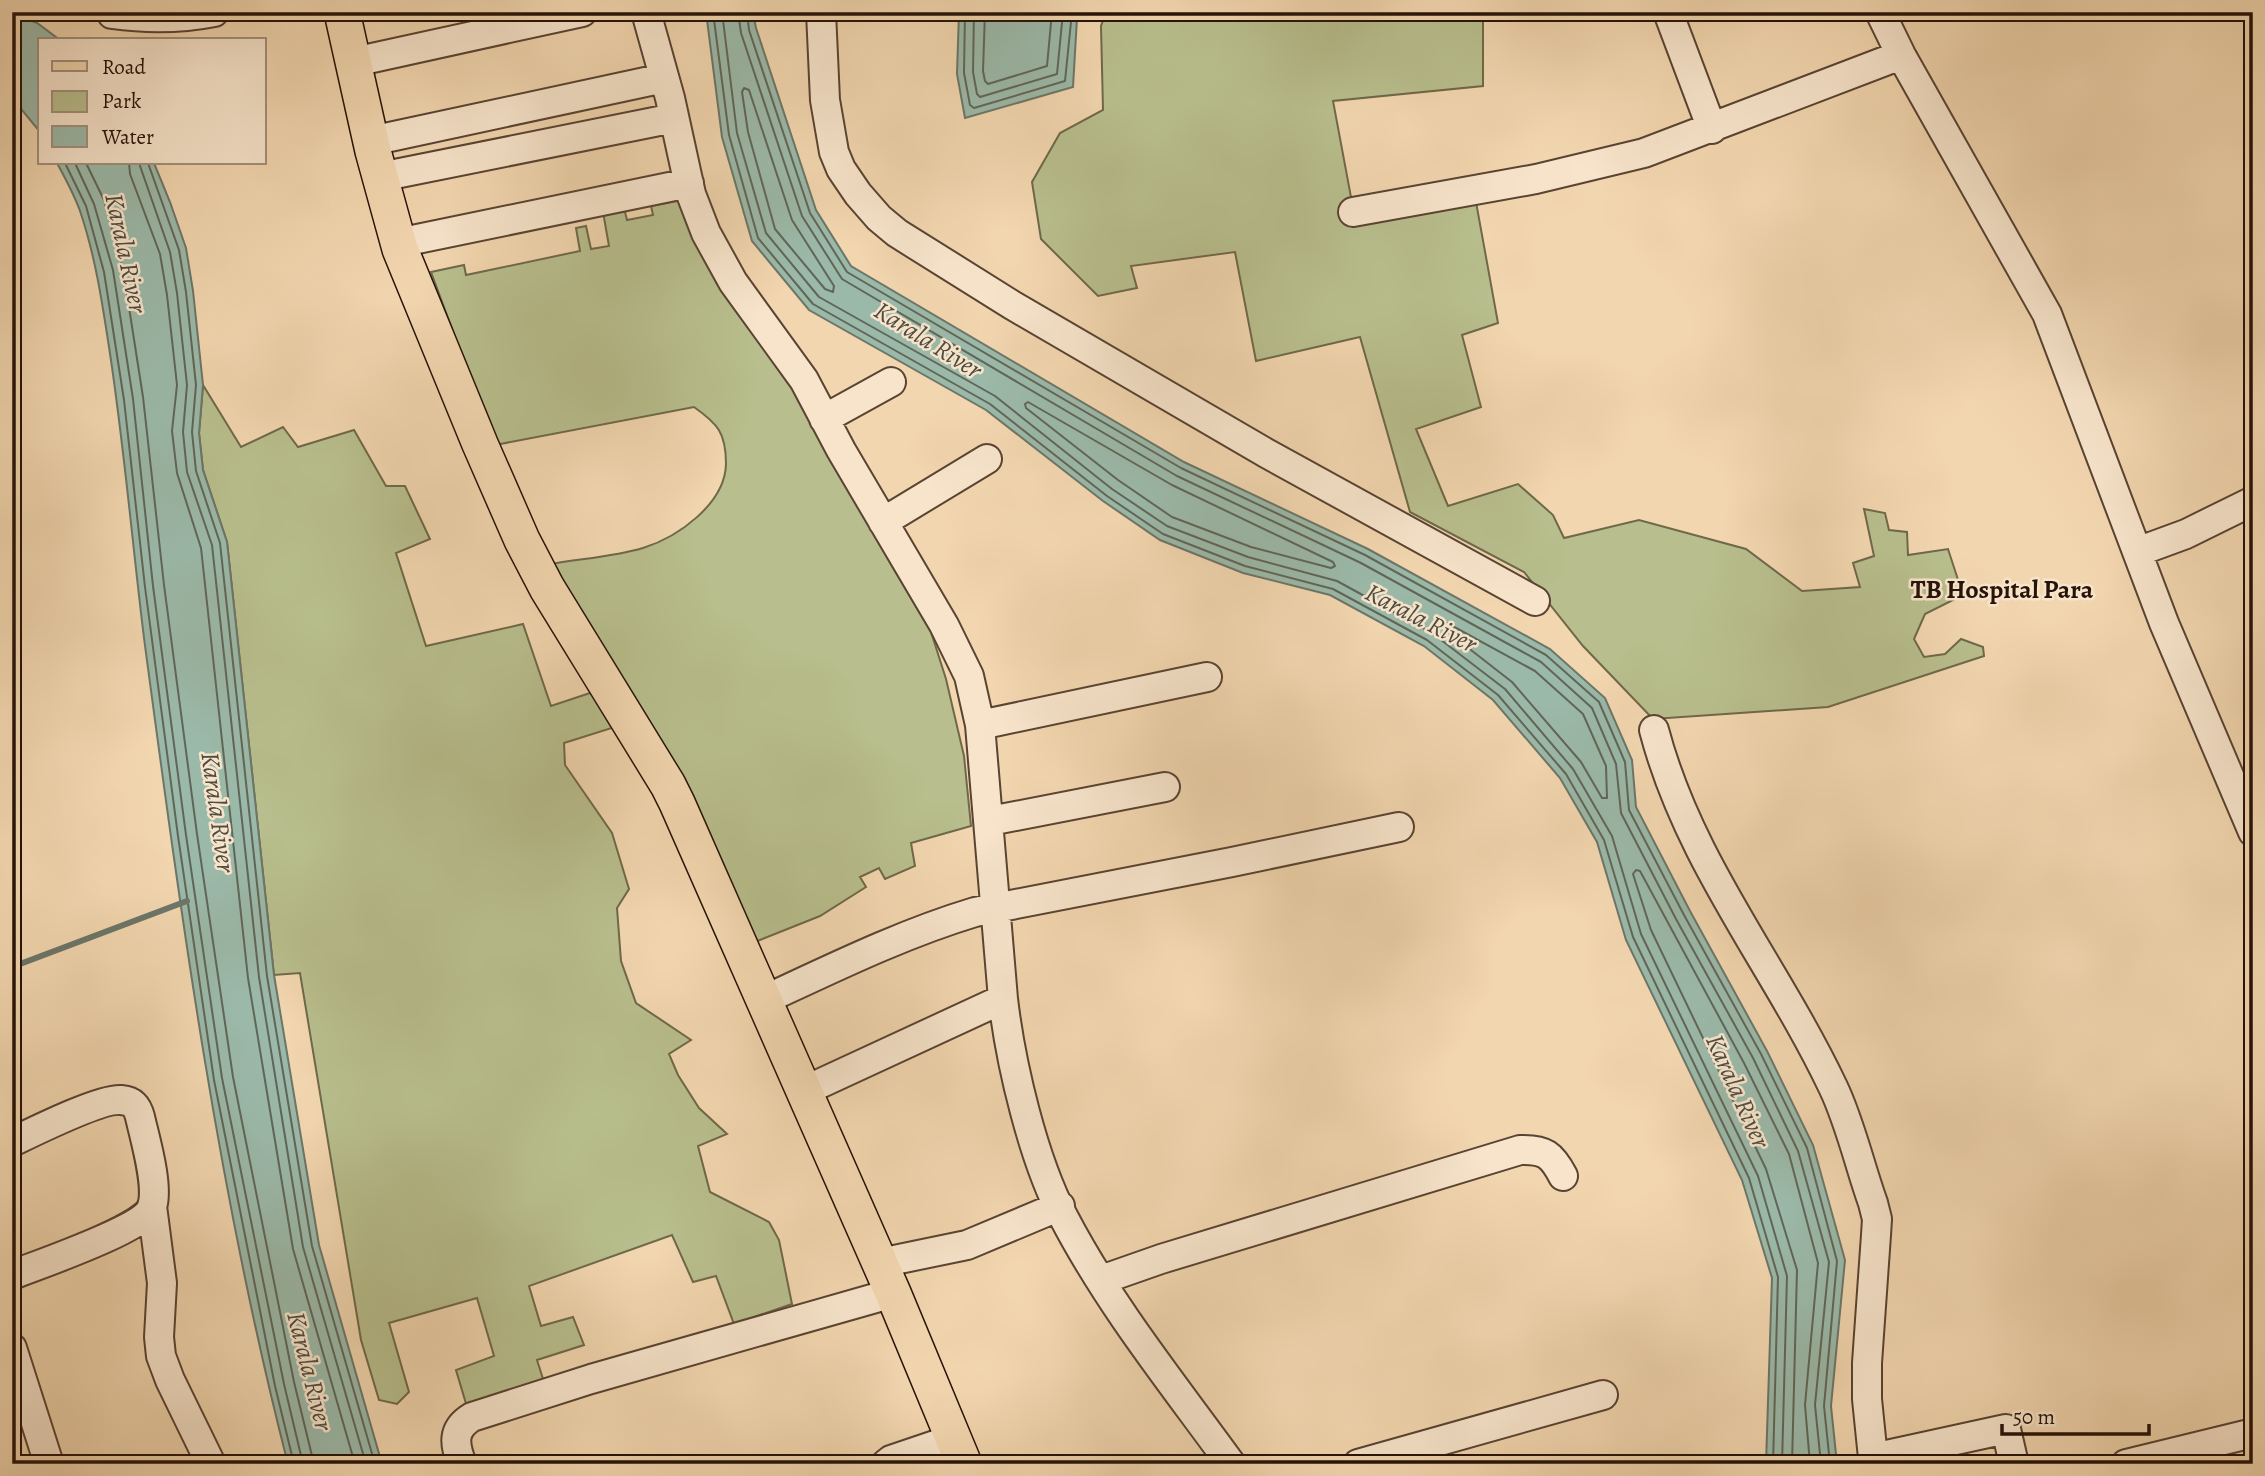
<svg xmlns="http://www.w3.org/2000/svg" width="2265" height="1476" viewBox="0 0 2265 1476" font-family="Alegreya,serif">
<rect width="100%" height="100%" fill="#f2d6af"/>
<filter id="stains"><feTurbulence type="fractalNoise" baseFrequency=".00286" numOctaves="4"/><feColorMatrix values="0 0 0 0 .2 0 0 0 0 .09 0 0 0 0 .02 0 0 0 .5 -.17"/></filter>
<radialGradient id="worn" r=".72"><stop offset=".6" stop-color="#630" stop-opacity="0"/><stop offset="1" stop-color="#630" stop-opacity=".3"/></radialGradient>
<!-- green -->
<path fill="#b8be8d" stroke="#6f684a" stroke-width="2" d="M1106,12H1483V86L1333,101L1353,208L1474,191L1498,323L1462,335L1481,407L1416,429L1448,506L1518,484L1553,515L1564,538L1639,520L1746,549L1802,591L1860,587L1853,563L1874,556L1864,509L1885,513L1889,530L1907,532L1908,555L1948,549L1963,595L1925,614L1914,639L1924,657L1945,654L1961,639L1983,647L1984,656L1828,707L1653,719L1583,646L1524,572L1410,512L1360,337L1256,361L1235,252L1131,266L1137,288L1098,296L1041,239L1032,182L1060,133L1103,110L1101,26Z
M686,199L801,386L887,557L931,632L946,679L964,756L971,826L911,843L915,866L885,879L879,868L860,877L866,887L820,916L755,942L546,565C577,559 613,557 643,548C678,537 725,504 726,464C726,433 718,424 694,407L495,445L431,272L464,265L466,275L580,251L576,228L586,226L591,249L609,246L603,212L624,208L627,220L653,215L651,206Z
M203,385L241,447L283,427L298,447L354,430L386,486H405L430,539L396,553L426,646L523,624L551,706L596,691L615,727L564,743L565,765L612,833L629,889L617,908L621,961L636,1003L691,1040L669,1054L678,1075L699,1108L727,1134L698,1146L710,1192L769,1222L779,1240L792,1304L734,1324L716,1276L693,1282L672,1235L529,1286L541,1326L573,1317L584,1345L537,1360L544,1382L467,1407L456,1370L494,1356L477,1298L389,1323L409,1392L397,1404L379,1400L361,1340L300,973L274,975L227,542L203,470L199,433Z"/>
<!-- water -->
<path fill="#9bb9a9" stroke="#6c7669" stroke-width="2" d="M706,12H753L756,28L816,210L851,266L1184,462L1368,549L1550,649L1605,698L1632,760L1636,807L1690,911L1767,1051L1813,1145L1845,1260L1831,1406L1837,1464H1766L1772,1278L1742,1180L1626,940L1597,842L1560,778L1493,700L1424,646L1330,595L1243,573L1160,540L1103,501L986,410L809,310L752,241L722,137Z
M959,12H1080L1077,18L1073,87L965,118L957,74Z
M12,13L37,23L60,40H40V132L12,98Z
M57,163H154L170,202L186,248L193,291L203,385L199,433L203,470L227,542L274,975L319,1245L382,1464H288C218,1193 181,915 144,638C132,541 124,444 109,347C102,301 95,255 80,211C74,194 65,178 57,163Z"/>
<g fill="none" stroke-linecap="round" stroke-linejoin="round">
<!-- shore -->
<path stroke="#606658" stroke-width="2" d="M713,12L729,135L758,238L813,304L990,404L1107,496L1163,534L1245,566L1333,589L1427,640L1498,695L1566,774L1604,840L1633,937L1749,1178L1778,1277L1773,1464
M722,12L737,133L766,233L819,297L995,396L1112,489L1167,526L1248,557L1337,581L1432,633L1505,689L1573,769L1612,836L1641,934L1758,1176L1787,1276L1782,1464
M738,12L741,33L802,216L842,279L1177,476L1361,563L1541,662L1592,708L1616,764L1621,813L1676,919L1753,1058L1798,1151L1829,1262L1815,1405L1821,1464
M747,12L749,30L810,213L847,272L1181,468L1365,555L1546,655L1599,702L1625,762L1629,810L1684,915L1761,1054L1807,1148L1837,1261L1824,1406L1830,1464
M965,12L964,73L970,105L974,108L1065,81L1072,12
M974,12L973,72L977,94L980,97L1057,74L1063,12
M985,12L983,71L985,81L988,84L1047,66L1052,12
M744,88L749,90L792,220L834,286L833,292L825,289L775,229L748,132L742,92Z
M65,163L86,206L104,272L124,400L145,587L178,836L214,1080L275,1386L294,1464
M75,163L94,204L113,270L133,399L153,586L186,835L222,1078L284,1384L303,1464
M86,163L104,200L123,269L143,397L164,585L197,834L233,1077L294,1382L314,1464
M129,163L130,174L160,254L167,295L177,385L172,431L177,473L201,548L248,978L293,1249L355,1464
M139,163L170,252L177,293L187,385L183,432L187,472L212,545L259,977L303,1247L366,1464
M148,163L179,250L186,292L196,385L192,432L196,471L220,543L267,976L312,1246L375,1464
M1028,402L1172,485L1333,562L1335,566L1331,568L1251,547L1172,517L1118,480L1026,408L1025,404Z
M1443,623H1447L1535,671L1583,714L1606,766L1607,798H1602L1581,762L1512,682L1444,629Z
M1792,1464L1797,1270L1766,1169L1651,930L1633,874L1636,870L1640,871L1744,1063L1789,1154L1818,1263L1805,1405L1810,1464"/>
<!-- stream -->
<path stroke="#6c7669" stroke-width="6" d="M12,967L187,901"/>
<!-- minor casing -->
<g stroke="#594332" stroke-width="32">
<path id="minor" d="M646,12L670,98L691,194L706,233L733,282L804,380L841,450L944,625L969,676L980,725L1003,999C1011,1066 1033,1159 1064,1218C1110,1306 1173,1384 1231,1464
M821,12L825,100L834,152L841,169L858,194L879,218L897,233L1012,305L1266,453L1535,601
M1668,12L1712,129
M1880,12L1901,55L2047,314L2164,623L2253,832
M112,14C148,19 179,19 214,12
M354,62L582,12
M371,141L664,78
M380,177L674,118
M1353,212L1536,179L1644,153L1901,55
M398,243L689,183
M824,419L891,382
M883,522L987,459
M2137,552L2186,534L2253,501
M980,725L1207,677
M1654,730C1689,863 1775,965 1833,1087C1850,1122 1860,1167 1873,1203L1877,1219L1876,1235L1867,1363V1399L1873,1458L2006,1429L2014,1464
M990,821L1165,787
M764,1000C833,968 902,934 975,912L1232,862L1399,827
M804,1091L1003,999
M12,1142C33,1132 101,1098 121,1100C133,1101 137,1106 140,1117C145,1139 159,1186 152,1207C144,1229 37,1265 12,1275
M152,1206L162,1283L159,1337L161,1356L170,1380L211,1464
M880,1263L967,1245L1060,1206
M1101,1280L1161,1259L1520,1150C1545,1149 1552,1155 1563,1176
M12,1348L49,1464
M462,1464C454,1444 452,1429 472,1417L591,1379L893,1293
M886,1464L891,1460L953,1439
M1358,1464L1603,1395
M2126,1464L2253,1433"/>
</g>
<!-- major casing -->
<g stroke="#261208" stroke-width="38">
<path id="major" d="M342,12L373,151L400,249L480,444L522,540L547,588L668,785L677,803L893,1293L964,1464"/>
</g>
<!-- minor -->
<use href="#minor" stroke="#f7e4cb" stroke-width="28"/>
<!-- major -->
<use href="#major" stroke="#f2d6af" stroke-width="35"/>
</g>
<g text-anchor="middle" dominant-baseline="central" stroke-width="5" stroke-linejoin="round" paint-order="stroke">
<!-- water labels -->
<g font-size="26" font-style="italic" fill="#4f4c40" stroke="#f7e4cb">
<text transform="translate(126 253) rotate(78)">Karala River</text>
<text transform="translate(928 340) rotate(32)">Karala River</text>
<text transform="translate(1421 618) rotate(27)">Karala River</text>
<text transform="translate(218 812) rotate(82)">Karala River</text>
<text transform="translate(1738 1091) rotate(66)">Karala River</text>
<text transform="translate(310 1371) rotate(76)">Karala River</text>
</g>
<!-- neighbourhood labels -->
<g font-size="26" font-weight="bold" fill="#261208" stroke="#f7e4cb">
<text x="2002" y="589">TB Hospital Para</text>
</g>
</g>
<!-- margin -->
<rect width="2265" height="1476" fill="none" stroke="#f2d6af" stroke-width="42"/>
<rect x="14" y="14" width="2237" height="1448" fill="none" stroke="#261208" stroke-width="3.5"/>
<rect x="21" y="21" width="2223" height="1434" fill="none" stroke="#261208" stroke-width="2"/>
<!-- legend -->
<rect x="38" y="38" width="228" height="126" fill="#f7e4cb" stroke="#a3907d" stroke-width="2"/>
<rect x="52" y="61" width="35" height="10" fill="#f2d6af" stroke="#a3907d" stroke-width="2"/>
<text x="102" y="74" font-size="21" fill="#261208">Road</text>
<rect x="52" y="91" width="35" height="21" fill="#b8be8d" stroke="#a3907d" stroke-width="2"/>
<text x="102" y="108" font-size="21" fill="#261208">Park</text>
<rect x="52" y="126" width="35" height="21" fill="#9bb9a9" stroke="#a3907d" stroke-width="2"/>
<text x="102" y="144" font-size="21" fill="#261208">Water</text>
<!-- scale -->
<path d="M2002 1424v10h147v-10" fill="none" stroke="#261208" stroke-width="3.5"/>
<text x="2013" y="1424" font-size="21" fill="#261208" stroke="#f7e4cb" stroke-width="5" paint-order="stroke">50 m</text>
<rect width="100%" height="100%" filter="url(#stains)"/>
<rect width="100%" height="100%" fill="url(#worn)"/>
</svg>
